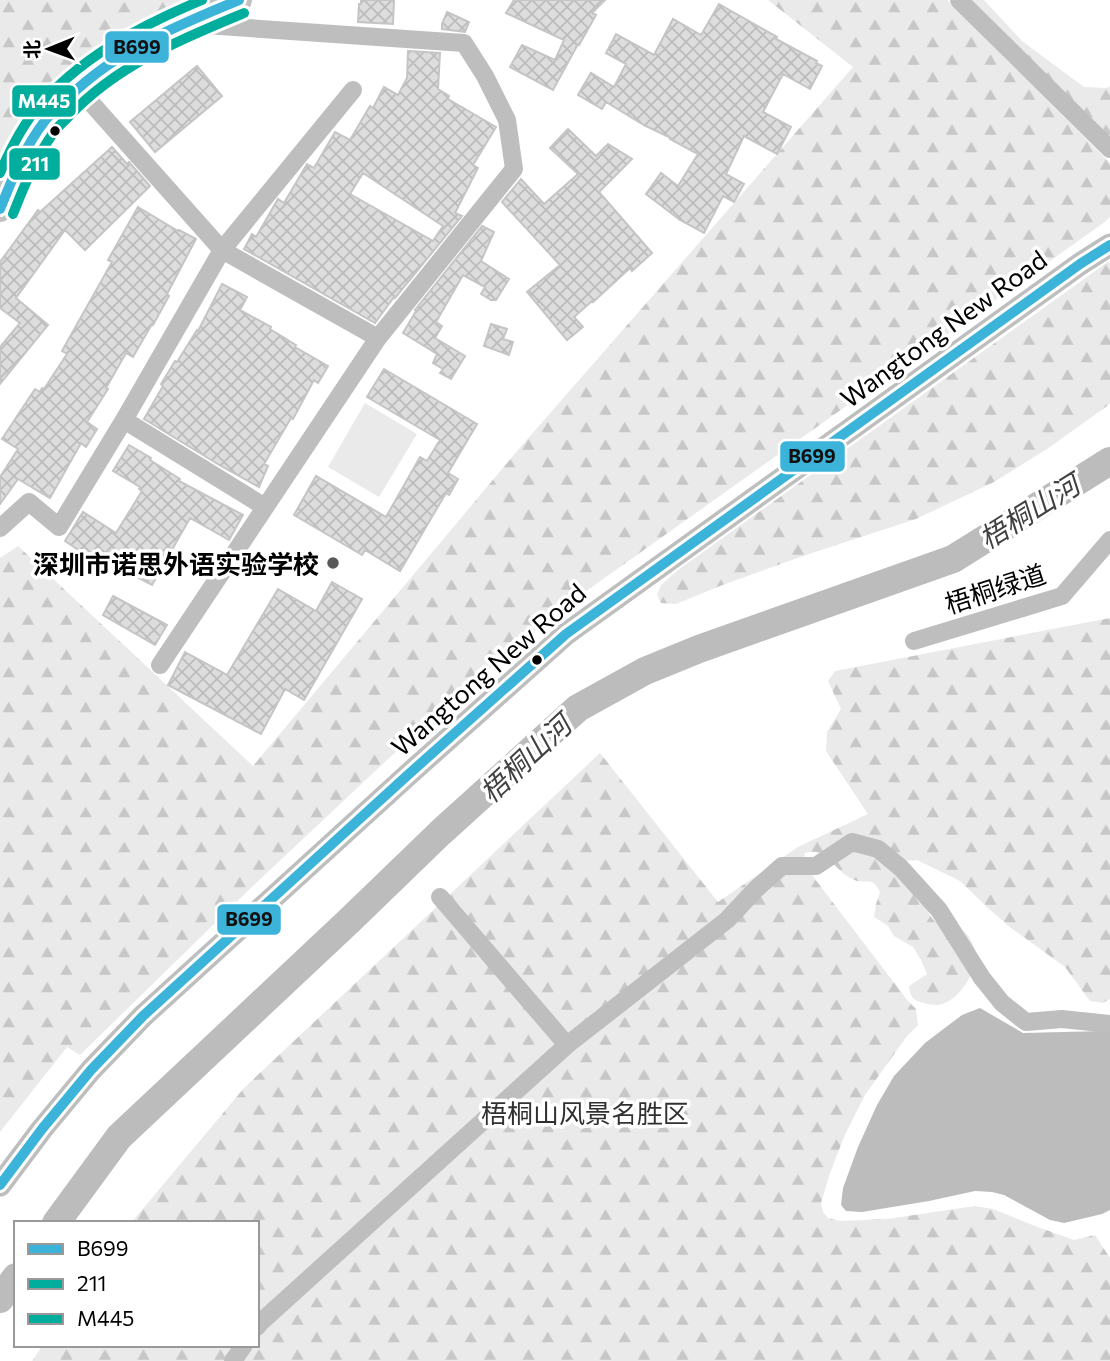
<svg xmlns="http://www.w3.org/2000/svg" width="1110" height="1361" viewBox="0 0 1110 1361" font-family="Commissioner,'Noto Sans SC',sans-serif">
<defs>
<pattern id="forest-firs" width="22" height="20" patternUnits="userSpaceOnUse" patternTransform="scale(1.75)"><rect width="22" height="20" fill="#eaeaea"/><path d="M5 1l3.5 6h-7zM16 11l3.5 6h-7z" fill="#c7c7c7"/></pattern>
<pattern id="building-cross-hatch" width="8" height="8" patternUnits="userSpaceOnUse" patternTransform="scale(1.75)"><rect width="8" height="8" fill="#ddd"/><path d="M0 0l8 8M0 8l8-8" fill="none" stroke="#bcbcbc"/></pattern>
</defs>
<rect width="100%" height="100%" fill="#fff"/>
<!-- forest -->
<path fill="url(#forest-firs)" d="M0,0H189L108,41L53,84L23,114L0,160Z
M768,0H947L1110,163V217L1102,224L561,609L436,714L255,884L80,1055L67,1047L0,1132V558L18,546L253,766L523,444L853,67Z
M963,0H984L1022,41L1084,87L1106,88L1110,86V144Z
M1109,261L1110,264V404L1047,449L994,482L916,519L803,556L720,586L676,604L661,603L657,595L661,585L678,570Z
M1110,618V999L1103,1003L1090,1001L1065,967L1011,928L989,909L960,881L917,860L902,861L927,901L929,914L935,922C953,921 971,931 975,951C979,971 957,1004 937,1005C932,1005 926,1004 921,1002C912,1000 910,995 909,986L927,974L921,960L913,947L894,936L888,926L874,917L876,904L880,892C871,874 865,886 852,879C835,872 827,846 805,853L804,859L806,865L815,879L908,1001L916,1009L918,1025L907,1036L865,1095L844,1137L829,1176L821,1203L823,1212L828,1218L840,1221L887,1219L975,1206L993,1209L1035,1226L1074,1240L1095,1235L1110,1258V1361H32L43,1345H257V1223H131L244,1088L600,753L718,902L798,847L868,814L826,751L827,732L841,709L828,681L835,671Z"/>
<!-- pitch -->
<path fill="#eaeaea" d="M365,403L417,434L379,497L328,467Z"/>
<!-- water -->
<path fill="#bcbcbc" d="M980,1008L1023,1033L1104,1031L1110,1032V1210L1102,1214L1064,1223L1050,1220L1004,1195L992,1192L975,1191L929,1201L862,1212L846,1211L841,1205L843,1188L858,1147L877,1105L894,1076L925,1043L962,1015Z"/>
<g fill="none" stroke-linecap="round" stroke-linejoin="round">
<!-- river -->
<path stroke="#bcbcbc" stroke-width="28" d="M56,1223L119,1137L350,920L440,833L578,708L645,671L699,649L953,559L1110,461
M0,1299L16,1277"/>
</g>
<!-- building -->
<path fill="url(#building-cross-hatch)" stroke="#c5c5c5" stroke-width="2" fill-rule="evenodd" d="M361,0H394L393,24L358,22L359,4H361Z
M514,0H605L592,13L596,15L579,45L578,44L553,90L510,67L522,45L555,60L564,40L506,13Z
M719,4L777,37L776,39L817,61L816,63L822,66L810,89L783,74L763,112L791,127L777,154L744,136L726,174L744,184L734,202L723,196L704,233L680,220L646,194L661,173L678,186L698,154L670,139L671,138L644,125L606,102L602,109L578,95L591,73L614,87L626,64L606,53L616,34L654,55L673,19L701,35Z
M447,12L469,22L465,32L442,29V24Z
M408,51L440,53L438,89L449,96L448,99L496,127L473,165L478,168L455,213L462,216L395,298L394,297L375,323L244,249L252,234L256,237L278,199L284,203L307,164L314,168L335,132L350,140L370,106L373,108L384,87L398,95L407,78ZM363,173L443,226L433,241L350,194Z
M197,66L222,96L155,152L130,122Z
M568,129L596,156L608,144L632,159L599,192L652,253L632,271L630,268L593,302L592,301L574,317L583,327L567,340L527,292L560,265L502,202L521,179L544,204L578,174L550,148Z
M112,147L127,164L129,162L150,186L85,250L65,230L16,298L48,325L0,384V347L20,323L0,308V262L38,210L40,212Z
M138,207L178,231L179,230L196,239L167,294L169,296L153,325L152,324L133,357L126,353L106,388L108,389L87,422L97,429L86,447L81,443L50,498L18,479L0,504V477L18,449L2,439L35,389L40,392L42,388L44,389L67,354L62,351L112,262L108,260Z
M482,226L494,232L481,261L509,279L496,300H491L481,294L485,287L463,275L436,322L442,326L435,338L465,356L451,379L440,373L443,369L433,363L437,354L403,333L416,311L415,310Z
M222,284L247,297L240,310L271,327L270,329L296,345L295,347L328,366L318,383L314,380L293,419L291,418L264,464L268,466L259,487L221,466L144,419L163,386L161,384L175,361L177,362L197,330L198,331Z
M491,324L507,329L503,339L513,342L509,355L484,346Z
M384,369L477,424L448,473L458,479L449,495L446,493L400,571L365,550L362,555L294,515L316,476L386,517L420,457L427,461L440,440L367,397Z
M129,445L151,458L150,460L180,479L179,481L243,515L229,540L190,518L152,585L122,569L120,572L94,555L92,559L65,541L83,512L116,533L142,491L139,489L140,487L113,471Z
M332,582L362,599L304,700L285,689L261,734L168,685L185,652L227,675L278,589L316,611Z
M113,596L167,625L155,645L103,615Z"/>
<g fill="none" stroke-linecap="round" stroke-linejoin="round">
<!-- minor -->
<path stroke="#bebebe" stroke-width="18" d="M959,0L1110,149
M77,87L222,250L378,338
M124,420L265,507
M0,528L29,502L59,527L124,420L222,250L353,90
M914,641L1062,596L1110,540
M160,665L378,338L514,169L507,120L485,76L464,43L190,24
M440,897L567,1045
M257,1327L261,1322L567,1045L727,920L756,889L782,866H816L852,842L878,849L901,868L939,910L982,978L1002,1003L1026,1022L1062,1019L1110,1024
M233,1361L244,1345"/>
<!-- tertiary -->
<path stroke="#bebebe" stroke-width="23" d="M0,1185L42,1129L91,1070L143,1016L410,773L566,634L1080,264L1110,245"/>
<!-- secondary -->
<path stroke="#c2c2c2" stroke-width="26" d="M0,209C12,179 26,148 44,122C50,115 57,109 63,102C111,51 176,26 239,0"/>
<!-- bus-1 casing -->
<g stroke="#fff" stroke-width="16">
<path id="bus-1" d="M0,209C12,180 24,148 44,122C48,116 54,112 59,107C108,54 173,27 239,0
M0,1185L42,1129L91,1070L143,1016L410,773L566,634L1080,264L1110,245"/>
</g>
<!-- bus-2 casing -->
<g stroke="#fff" stroke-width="16">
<path id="bus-2" d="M13,214C24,186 36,157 54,132C58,126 64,122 69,116C117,65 181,39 244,13"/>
</g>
<!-- bus-3 casing -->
<g stroke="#fff" stroke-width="16">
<path id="bus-3" d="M0,173C9,152 20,130 34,112C78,58 140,26 202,0"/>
</g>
<!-- bus-1 -->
<use href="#bus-1" stroke="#3cb4d9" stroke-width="10"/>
<!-- bus-2 -->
<use href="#bus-2" stroke="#01ad9c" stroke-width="10"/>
<!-- bus-3 -->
<use href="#bus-3" stroke="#01ad9c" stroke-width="10"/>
</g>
<!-- markers -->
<g fill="#000" stroke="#fff" stroke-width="2.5">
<circle cx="55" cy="131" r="6"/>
<circle cx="537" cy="660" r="6"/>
</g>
<circle fill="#595959" stroke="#fff" stroke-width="2.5" cx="333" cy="563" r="7"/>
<g text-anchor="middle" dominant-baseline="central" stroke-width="7" stroke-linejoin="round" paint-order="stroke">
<!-- street labels -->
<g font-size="26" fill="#000" stroke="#fff">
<text transform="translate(943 328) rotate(-36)">Wangtong New Road</text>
<text transform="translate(995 588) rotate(-18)">梧桐绿道</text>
<text transform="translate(488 669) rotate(-41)">Wangtong New Road</text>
</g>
<!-- poi labels -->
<g font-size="26" font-weight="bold" fill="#000" stroke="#fff" text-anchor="end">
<text x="319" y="563">深圳市诺思外语实验学校</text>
</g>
<!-- park labels -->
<g font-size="26" fill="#303030" stroke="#fff">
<text x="585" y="1112">梧桐山风景名胜区</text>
</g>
<!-- water labels -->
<g font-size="28" font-style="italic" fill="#414141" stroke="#fff">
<text transform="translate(1029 511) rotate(-32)">梧桐山河</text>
<text transform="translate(525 758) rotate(-43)">梧桐山河</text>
</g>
</g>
<g stroke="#fff" stroke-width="2.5">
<rect x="104" y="30" width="66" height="34" rx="7" fill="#3cb4d9"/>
<rect x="11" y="84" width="66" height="34" rx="7" fill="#01ad9c"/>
<rect x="8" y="147" width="53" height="34" rx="7" fill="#01ad9c"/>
<rect x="779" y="440" width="67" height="33" rx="7" fill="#3cb4d9"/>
<rect x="216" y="903" width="66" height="33" rx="7" fill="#3cb4d9"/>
</g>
<g font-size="19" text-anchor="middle" font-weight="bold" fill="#fff">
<text x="44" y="108">M445</text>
<text x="35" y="171">211</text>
</g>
<g font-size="19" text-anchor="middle" font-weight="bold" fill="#111">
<text x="137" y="54">B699</text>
<text x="812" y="463">B699</text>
<text x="249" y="926">B699</text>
</g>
<!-- legend -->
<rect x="14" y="1221" width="245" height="126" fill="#ffffff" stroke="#999999" stroke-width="2"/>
<rect x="28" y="1244" width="35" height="10" fill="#3cb4d9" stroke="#999999" stroke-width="2"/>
<text x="77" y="1256" font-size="21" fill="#000000">B699</text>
<rect x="28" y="1279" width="35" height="10" fill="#01ad9c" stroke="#999999" stroke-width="2"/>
<text x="77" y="1291" font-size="21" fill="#000000">211</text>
<rect x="28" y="1314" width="35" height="10" fill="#01ad9c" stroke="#999999" stroke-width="2"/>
<text x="77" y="1326" font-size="21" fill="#000000">M445</text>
<!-- north arrow -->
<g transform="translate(49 49) rotate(269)" stroke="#ffffff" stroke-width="5" paint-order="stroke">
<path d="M0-5L12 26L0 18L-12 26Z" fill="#000000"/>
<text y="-10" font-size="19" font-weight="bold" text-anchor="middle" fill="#000000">北</text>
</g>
</svg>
